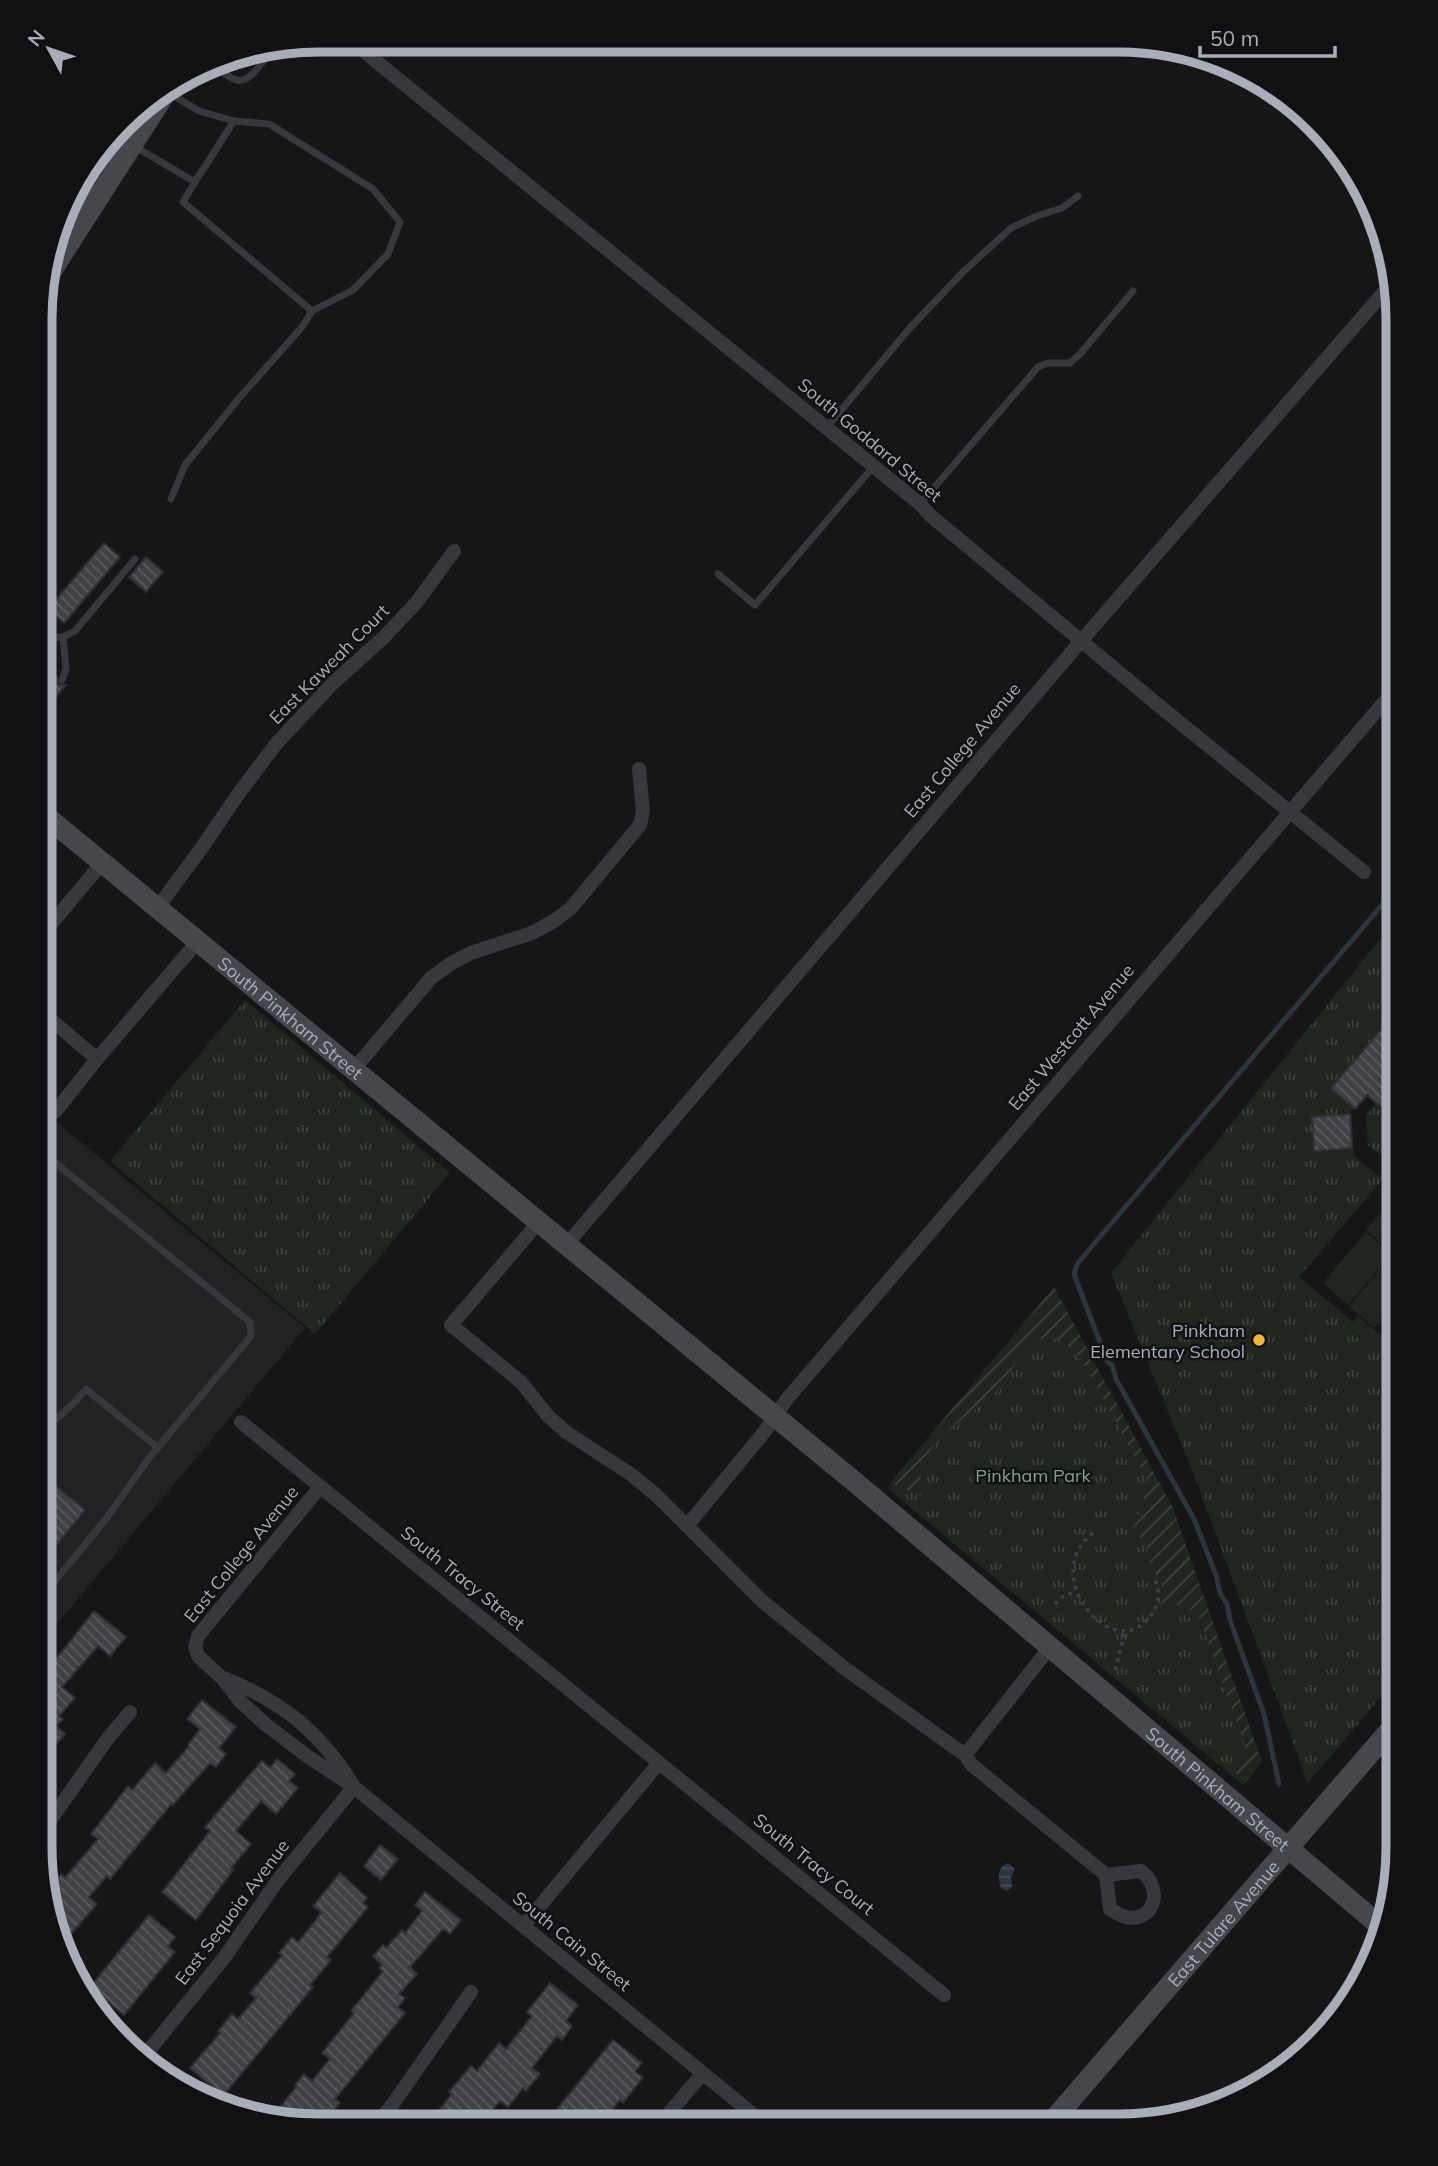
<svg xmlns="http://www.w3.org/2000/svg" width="1438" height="2166" viewBox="0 0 1438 2166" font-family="Mulish,sans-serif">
<defs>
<pattern id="grass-tufts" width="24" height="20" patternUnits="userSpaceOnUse" patternTransform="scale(1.75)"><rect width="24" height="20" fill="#1e261f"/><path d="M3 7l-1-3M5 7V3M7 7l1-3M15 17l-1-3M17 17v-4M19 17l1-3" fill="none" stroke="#3c433d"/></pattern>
<pattern id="garden-furrows" width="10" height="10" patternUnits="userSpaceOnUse" patternTransform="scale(1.75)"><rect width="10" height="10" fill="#1e261f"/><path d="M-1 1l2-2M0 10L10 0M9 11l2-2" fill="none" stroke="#3c433d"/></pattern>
<pattern id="water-rules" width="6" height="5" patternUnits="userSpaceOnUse" patternTransform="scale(1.75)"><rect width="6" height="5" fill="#2c343c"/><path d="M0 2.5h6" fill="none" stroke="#484f56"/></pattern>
<pattern id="building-back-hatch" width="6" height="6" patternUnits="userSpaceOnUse" patternTransform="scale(1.75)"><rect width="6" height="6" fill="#404145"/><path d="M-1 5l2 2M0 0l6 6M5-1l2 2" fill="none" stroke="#595a5e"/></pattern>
</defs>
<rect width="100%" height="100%" fill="#161618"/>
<!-- built -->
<path fill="#222225" d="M41,1109L305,1328L41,1643Z"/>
<!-- grass -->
<path fill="url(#grass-tufts)" d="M1398,917L1397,1057L1351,1111L1354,1156L1383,1179L1299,1277L1352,1321L1340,1336L1358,1316L1397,1349V1678L1308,1783L1192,1470L1111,1273Z
M245,1000L450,1173L315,1334L110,1161Z
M1397,1078V1150L1388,1161L1368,1145L1366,1115Z
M1054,1287L1121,1417L1172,1506L1262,1762L1243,1785L887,1488Z"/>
<!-- garden -->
<path fill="url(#garden-furrows)" d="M1054,1287L1172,1506L1262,1762L1245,1782L1235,1772L1248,1755L1200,1619C1189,1604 1176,1601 1160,1611C1164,1599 1165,1589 1159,1578C1155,1572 1154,1575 1152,1569C1147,1553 1146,1542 1133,1529L1144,1498L1147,1479L1084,1364C1075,1352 1062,1336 1045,1338C1016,1342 1018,1367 1003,1384C982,1409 940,1429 925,1459C920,1471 919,1483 922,1496L890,1483Z"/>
<!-- pitch -->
<path fill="#1e261f" d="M1397,1194V1246L1392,1252L1366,1230Z
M1366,1232L1392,1254L1348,1305L1323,1283Z
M1392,1255L1397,1259V1301L1374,1328L1349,1306Z"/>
<!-- water -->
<path fill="url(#water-rules)" d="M1008,1863L1015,1869L1011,1877L1012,1887L1007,1891L1001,1888C998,1878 997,1867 1008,1863Z"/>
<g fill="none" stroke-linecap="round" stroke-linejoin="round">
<!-- stream -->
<path stroke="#2c343c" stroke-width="5" d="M1279,1784L1264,1714L1230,1620L1227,1604L1220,1593L1216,1575L1194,1519L1116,1379L1112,1365L1107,1361L1074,1274L1077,1264L1398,886"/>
</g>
<!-- building -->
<path fill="url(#building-back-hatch)" stroke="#303034" stroke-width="2" d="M104,543L120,557L64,623L48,609Z
M146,557L163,572L146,592L129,577Z
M42,665L57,677L58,684L66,685L42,714Z
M1397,1011V1120L1367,1095L1355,1109L1331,1088Z
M1350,1114L1352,1148L1314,1151L1312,1117Z
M41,1474L85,1510L41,1564Z
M94,1611L126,1637L110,1656L98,1646L62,1687L75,1698L59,1716L63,1719L56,1726L65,1734L40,1763V1708L47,1700L40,1694L41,1674L60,1654Z
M202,1700L236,1727L219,1748L226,1754L216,1767L210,1763L173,1805L172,1803L110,1879L107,1876L89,1897L97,1904L60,1947L49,1889L61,1874L65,1878L98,1839L91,1834L128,1786L132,1790L155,1763L166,1773L189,1746L188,1745L200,1729L187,1719Z
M277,1759L295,1774L289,1781L298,1788L276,1814L261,1801L236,1831L251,1844L231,1868L233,1870L196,1920L162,1892L210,1831L205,1827L232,1795L262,1761L270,1768Z
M380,1845L398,1859L381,1880L364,1866Z
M340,1873L367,1898L363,1903L368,1907L327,1957L331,1960L310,1985L313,1987L223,2096L190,2068L220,2033L218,2031L232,2014L238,2019L256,1998L250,1993L282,1955L279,1953L292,1937L298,1942L316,1920L321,1912L313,1906Z
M425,1892L461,1920L450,1934L443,1929L410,1967L417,1974L399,1994L405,1998L398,2007L405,2013L335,2099L340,2103L323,2124L283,2123L270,2120L296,2087L295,2085L304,2074L312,2081L330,2059L322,2053L354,2013L351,2011L383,1971L379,1968L382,1965L373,1956L383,1945L386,1948L402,1930L405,1933L422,1911L415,1905Z
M149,1915L175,1937L168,1946L175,1952L124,2015L90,1987Z
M550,1983L578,2005L566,2021L572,2026L562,2040L557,2036L532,2068L540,2074L526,2091L523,2088L508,2107L500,2101L484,2120L476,2114L468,2124H428L452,2094L449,2092L471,2066L477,2071L499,2043L506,2049L532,2016L527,2012Z
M613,2040L642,2063L635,2072L643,2077L623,2103L620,2100L601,2124H545Z"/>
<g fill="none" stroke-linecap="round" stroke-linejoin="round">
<!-- path -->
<path stroke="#3d3f44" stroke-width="3.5" stroke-dasharray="3.5 5" stroke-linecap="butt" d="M1093,1533C1037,1575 1114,1669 1152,1614C1160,1602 1160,1590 1154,1578
M1055,1604L1061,1598L1075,1591
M1115,1670L1125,1632"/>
<!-- lane -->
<path stroke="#37383d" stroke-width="7" d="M212,65C219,70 228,77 236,80C251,84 265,57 273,48
M169,93L199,111L234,121L269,124L373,189L400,222L388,254L353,290L312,311
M134,146L195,182L183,202L312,311L302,327L240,397L185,465L171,499
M195,182L234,121
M827,427L909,329L963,272L1011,228L1037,216L1062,208L1078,196
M920,504L1038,367L1048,363H1070L1080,354L1133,291
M718,574L755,605L873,467
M42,633L48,638L63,637L75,631L135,559
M62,680L66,669L63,637
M41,1430C59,1419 72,1406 86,1389L158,1448
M41,1598L106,1519L149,1458L251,1336L250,1322L41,1151"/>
<!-- street -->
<path stroke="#37383d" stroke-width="14" d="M350,40L920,504L931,516L1163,709L1364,872
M158,907L203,846L239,793L276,744L332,684L383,638L417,602L454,551
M42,935L102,863
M42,1012L97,1059
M354,1069L431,978L450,964L471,953L532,933L554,921L571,908L640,825L643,811L639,769
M55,1112L97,1059L198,941
M539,1222L451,1325L521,1382L548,1416L566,1432L632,1475L656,1495L762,1601L843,1667L965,1755L972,1765L1106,1875
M567,1244L1082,640L1391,284
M241,1422L944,1995
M320,1487L198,1636L195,1647L198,1656L222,1678L240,1701L265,1724L307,1756L354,1787L766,2125
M687,1526L765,1431L787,1399L1398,686
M224,1678C283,1702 319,1731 353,1785
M965,1755L1051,1646
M40,1835L108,1738L130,1712
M1141,1871C1165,1890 1153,1923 1126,1917C1121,1916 1115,1912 1110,1909L1106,1875Z
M524,1925L659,1763
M141,2060L224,1958L278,1880L354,1787
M377,2124L395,2101L471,1992
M660,2124L703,2073"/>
<!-- secondary -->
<g stroke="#45474d" stroke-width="21">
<path d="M43,284L166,92"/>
<path id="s1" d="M42,813L856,1483L1384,1929"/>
<path id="s2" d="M1048,2126L1397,1722"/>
</g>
</g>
<!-- markers -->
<circle fill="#eeb538" stroke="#111113" stroke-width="2.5" cx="1259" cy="1340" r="7"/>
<g text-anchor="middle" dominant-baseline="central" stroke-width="5" stroke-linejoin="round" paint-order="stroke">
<!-- street labels -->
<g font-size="18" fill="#a8adb8" stroke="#111113">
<text transform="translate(870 440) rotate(40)">South Goddard Street</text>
<text transform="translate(329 664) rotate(-45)">East Kaweah Court</text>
<text transform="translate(962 750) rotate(-50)">East College Avenue</text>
<text stroke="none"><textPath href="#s1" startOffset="322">South Pinkham Street</textPath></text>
<text transform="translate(1071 1037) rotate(-50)">East Westcott Avenue</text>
<text transform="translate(241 1554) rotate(-51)">East College Avenue</text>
<text transform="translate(463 1578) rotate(39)">South Tracy Street</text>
<text stroke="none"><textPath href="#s1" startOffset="1528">South Pinkham Street</textPath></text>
<text transform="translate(814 1864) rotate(39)">South Tracy Court</text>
<text transform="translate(232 1912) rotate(-53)">East Sequoia Avenue</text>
<text stroke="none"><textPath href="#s2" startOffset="268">East Tulare Avenue</textPath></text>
<text transform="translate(572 1941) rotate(39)">South Cain Street</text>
</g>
<!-- poi labels -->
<g font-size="18" fill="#a8adb8" stroke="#111113" text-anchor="end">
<text x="1245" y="1330">Pinkham<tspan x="1245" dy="21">Elementary School</tspan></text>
</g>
<!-- park labels -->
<g font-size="18" fill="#80a283" stroke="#111113">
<text x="1033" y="1475">Pinkham Park</text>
</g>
</g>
<!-- crop -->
<path d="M0 0H1438V2166H0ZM319 52H1119A267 267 0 0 1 1386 319V1847A267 267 0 0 1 1119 2114H319A267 267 0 0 1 52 1847V319A267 267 0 0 1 319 52Z" fill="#111113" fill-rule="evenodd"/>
<path fill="none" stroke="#a8adb8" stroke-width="9" d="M319 52H1119A267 267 0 0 1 1386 319V1847A267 267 0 0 1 1119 2114H319A267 267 0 0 1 52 1847V319A267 267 0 0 1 319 52Z"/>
<!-- north arrow -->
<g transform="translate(49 49) rotate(310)" stroke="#111113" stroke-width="5" paint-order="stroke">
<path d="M0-5L12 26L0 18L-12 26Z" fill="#a8adb8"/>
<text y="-10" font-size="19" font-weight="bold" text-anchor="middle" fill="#a8adb8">N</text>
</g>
<!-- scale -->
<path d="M1200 46v10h135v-10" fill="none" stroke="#a8adb8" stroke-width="3.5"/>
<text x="1210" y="46" font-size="21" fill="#a8adb8" stroke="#111113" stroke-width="5" paint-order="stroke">50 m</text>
</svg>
